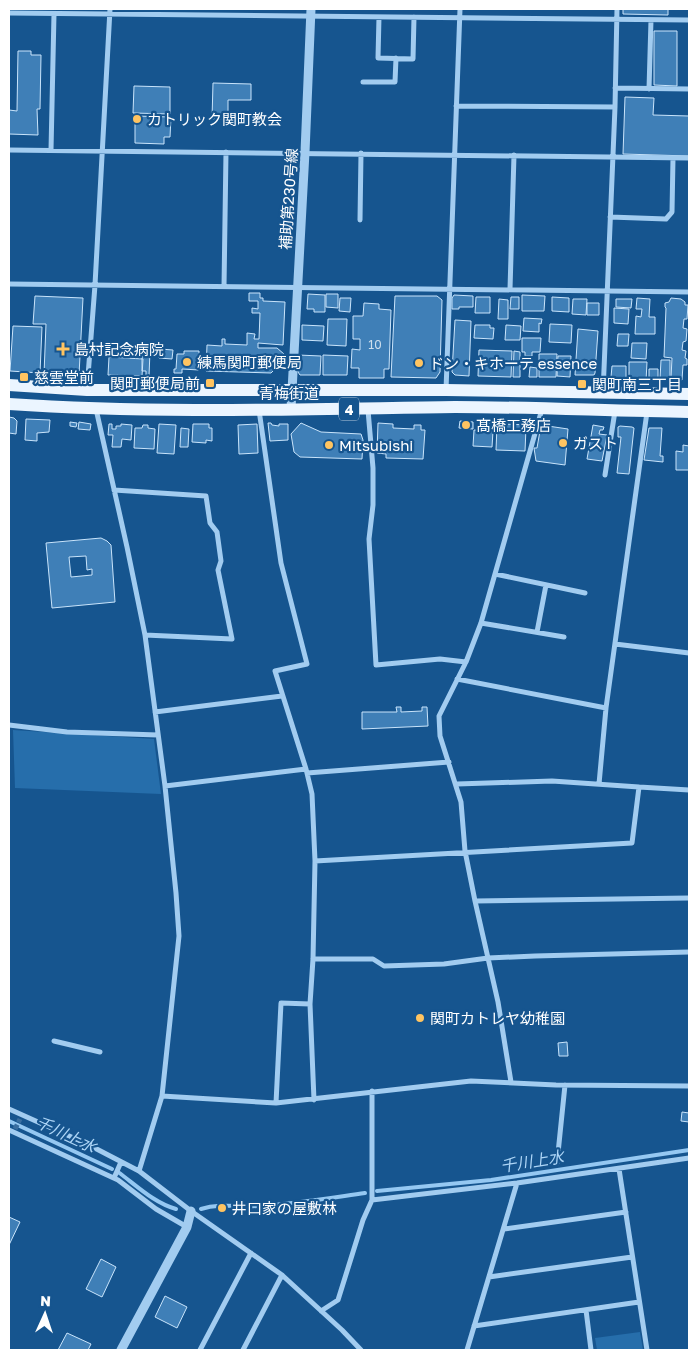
<svg xmlns="http://www.w3.org/2000/svg" width="698" height="1359" viewBox="0 0 698 1359" font-family="'Golos Text','Noto Sans JP',sans-serif">
<rect width="100%" height="100%" fill="#16558f"/>
<!-- green -->
<path fill="#266eab" d="M13,730L154,739L161,794L15,788Z
M640,1332L643,1350H597L595,1338Z"/>
<g fill="none" stroke-linecap="round" stroke-linejoin="round">
<!-- stream -->
<path stroke="#95c8f2" stroke-width="4" d="M9,1121L112,1169
M118,1172C136,1185 154,1203 176,1209
M377,1191L491,1180L689,1150
M201,1209C220,1203 239,1207 259,1206C295,1204 330,1198 365,1193"/>
</g>
<!-- building -->
<path fill="#3f7fb7" stroke="#c9e4fb" fill-rule="evenodd" d="M623,9H668V15L623,14Z
M654,31H677V86L654,85Z
M18,51H31V55H41L40,109H37L38,135L9,134V110L17,111Z
M213,83L251,84V100H228V119H212Z
M134,86L170,87V114L133,113Z
M625,97L654,98L653,115L689,116V156L623,154Z
M135,116L171,117L170,137H164V144L135,143Z
M249,293H260V298H263V301L285,302L283,345L258,343V348H277L284,354V360L271,373L206,371L207,345L222,346V339H225V344L247,345V333L255,334L254,339H259L260,313H252V308L258,309V301H249Z
M308,294L325,295V312H314V309H307Z
M326,294H338V308L326,307Z
M454,295L473,296V307H459V309H452V298Z
M522,295L545,296L544,311H522Z
M35,296L83,298L79,375L44,374L46,324H33Z
M395,296H437L442,300L440,372L436,378L391,377Z
M476,297H490V313H475Z
M511,297H519V309H510Z
M552,297L569,298V312L552,311Z
M340,298H351L350,312L339,311Z
M637,298L650,299L649,317H655V334H635L636,316L641,317L642,309H636Z
M671,298L681,299L685,302V305H688L687,319H684L683,328L687,329L686,341L683,342L682,350L686,351L685,358L687,359V365H683L682,380L671,378L672,358L664,357L666,308L665,307V303L669,302Z
M499,299L508,300V319H498Z
M573,299H587L586,315L572,314Z
M616,299H632L631,308L616,307Z
M364,303L379,304V309L391,310L389,369H384V378H359V368H351L352,349L360,350V339H353V316H363Z
M587,303H599V315H587Z
M614,308L629,309L628,324L614,323Z
M524,318L542,319L541,324L539,323V332L523,331Z
M328,319H347L346,346L327,345Z
M455,320L471,321L469,376L455,375L452,372Z
M550,324L572,325L571,343L549,342Z
M302,325L324,326L323,341L302,340Z
M475,325H490V328H494L493,339L474,338Z
M506,325L521,326L520,340H505Z
M13,326L42,327L40,373L10,371Z
M578,329L598,331L595,373L594,375H575Z
M618,334H629L628,346H617Z
M522,338H541L540,352H532V356H525V352H522Z
M632,343H647L646,359L631,358Z
M160,349L173,350L172,359L159,358Z
M479,350L512,351L511,377L478,376Z
M142,351H150L149,376H146V371H142Z
M184,351H199V370L182,369V373H174V369H176L177,354H184Z
M514,351L520,352V377H513Z
M539,354H557L556,377H539Z
M298,355L321,356L320,375H300L298,372Z
M323,355L348,356L347,375H323Z
M558,356H571L570,377L557,376Z
M109,357L143,359L142,376L108,375Z
M661,360H670V379H660Z
M629,362H647L646,381L629,380Z
M612,366H626V380L614,379L611,377Z
M530,367L537,368V377H529Z
M649,369H658V380H649Z
M9,417L14,418L17,421L16,434L9,433Z
M26,419L50,420L49,432L37,433V441L25,440Z
M460,421L473,422V429L459,428Z
M70,422L77,423L76,427L70,426Z
M79,422L91,424L90,430L78,429Z
M489,422L493,423V429H489Z
M268,423H271L272,425L279,426V424H288V440L270,441Z
M301,423L321,432L361,434L363,440L362,459L300,457L294,452L291,434Z
M378,423L393,424V428L414,429V425H421V430H425L423,459L386,458V454L377,453Z
M109,424H112V429H116V426H121V424L132,425L131,440L122,439L121,447H112L113,435H108Z
M159,424L176,425L174,454L157,453Z
M193,424H209V428H212V441L206,440V443L192,442Z
M257,424L258,453L239,454L238,425Z
M502,424L530,425V428H526L525,451L496,450L497,426H502Z
M143,425H148V428L155,429L154,449L134,448L135,428H142Z
M541,425L568,429L565,465L536,461L534,448H537Z
M593,425L604,427L603,430H600L599,434L607,435L602,461L587,459Z
M620,426L632,427L634,428L629,474L617,473L621,437H618V427Z
M181,428L189,429L188,447H180Z
M649,428H662L660,456H663V462L644,460Z
M474,430L493,431L492,447L473,446Z
M683,445L689,446V470H676V451L683,452Z
M101,538L107,541L111,545L115,602L52,608L46,543ZM86,556L87,570L92,569V575L71,577L69,557Z
M396,707H401V712L422,711V707H427L428,726L362,729V712H397Z
M567,1042L568,1056H559L558,1043Z
M682,1112L689,1113V1122L681,1121Z
M9,1217L20,1222L9,1245Z
M101,1259L116,1267L102,1297L86,1289Z
M165,1296L187,1307L177,1328L155,1317Z
M67,1333L91,1344L88,1350H58Z"/>
<g fill="none" stroke-linecap="round" stroke-linejoin="round">
<!-- minor-tunnel -->
<path stroke="#396ea0" stroke-width="5" stroke-dasharray="5 2.5" stroke-linecap="butt" d="M15,1129L20,1119"/>
<!-- minor -->
<path stroke="#a2ccf0" stroke-width="5" d="M9,13L689,20
M379,17L378,58L413,59L414,17
M363,82H395L396,58
M615,88L689,89
M649,89L651,20
M456,106L615,107
M9,150L689,158
M51,150L54,14
M610,217L666,219L672,212L673,158
M360,220L361,153
M9,284L689,292
M224,287L226,152
M510,289L514,155
M87,389L95,285L110,9
M446,390L460,9
M603,393L615,107L617,9
M96,409L127,547L145,635L165,786L176,893L179,936L162,1096L139,1171
M259,410L281,563L307,664L275,671L306,769L312,794L315,861L313,959L310,1004L314,1100
M368,410L373,468V505L369,539L376,665L440,659L466,662
M605,475L615,411
M114,490L206,496L210,523L217,532L221,561L218,570L232,639L145,635
M495,574L585,593
M481,623L564,637
M537,632L546,585
M615,644L689,653
M457,679L606,708
M155,712L282,696
M9,725L67,732L158,735
M307,773L449,762
M457,784L552,781L639,787
M599,784L606,708L647,412
M165,786L306,769
M315,861L632,843L639,787L689,790
M475,901L689,898
M313,959H373L384,966L444,964L488,958L535,956L689,952
M54,1041L100,1052
M511,1082L498,1002L475,901L465,851L461,802L440,736L439,716L466,662L481,623L542,409
M162,1096L276,1103L471,1081L556,1085L689,1086
M276,1103L281,1003L310,1004
M9,1109L87,1144L139,1171L191,1211L282,1275L342,1330L361,1350
M9,1130L118,1180L156,1209L187,1227
M557,1163L565,1085
M619,1169L647,1350
M114,1178L121,1162
M372,1200L517,1183L689,1158
M504,1229L626,1212
M489,1277L632,1257
M586,1310L591,1350
M321,1311L338,1300L363,1220L372,1200V1091
M474,1326L639,1302
M200,1350L251,1253
M243,1350L282,1275
M467,1350L517,1183"/>
<!-- tertiary -->
<path stroke="#a2ccf0" stroke-width="9" d="M291,409L305,152L311,9
M121,1350L187,1227L191,1211"/>
<!-- primary -->
<path stroke="#ebf5ff" stroke-width="12" d="M9,385L87,390H446L689,394
M9,404C157,414 306,409 455,407C533,407 611,411 689,412"/>
</g>
<!-- markers -->
<g fill="#ffc461" stroke="#16558f" stroke-width="2">
<circle cx="137" cy="119" r="5"/>
<path d="M60.5 341.5h5v5h5v5h-5v5h-5v-5h-5v-5h5z"/>
<circle cx="187" cy="362" r="5"/>
<circle cx="419" cy="363" r="5"/>
<rect x="19" y="372" width="10" height="10" rx="2.5"/>
<rect x="205" y="378" width="10" height="10" rx="2.5"/>
<rect x="577" y="379" width="10" height="10" rx="2.5"/>
<circle cx="466" cy="425" r="5"/>
<circle cx="563" cy="443" r="5"/>
<circle cx="329" cy="445" r="5"/>
<circle cx="420" cy="1018" r="5"/>
<circle cx="222" cy="1208" r="5"/>
</g>
<g text-anchor="middle" dominant-baseline="central" stroke-width="4.5" stroke-linejoin="round" paint-order="stroke">
<!-- number labels -->
<g font-size="12" fill="#cfdfed">
<text x="375" y="344">10</text>
</g>
<!-- shield labels -->
<rect fill="#16558f" stroke="#b9ccdd" stroke-width="1" x="339" y="397.5" width="20" height="23" rx="4"/>
<g font-size="14" font-weight="bold" fill="#fff">
<text x="349" y="409">4</text>
</g>
<!-- poi labels -->
<g font-size="15" fill="#fff" stroke="#16558f" text-anchor="start">
<text x="147" y="119">カトリック関町教会</text>
<text x="74" y="349">島村記念病院</text>
<text x="197" y="362">練馬関町郵便局</text>
<text x="429" y="363">ドン・キホーテ essence</text>
<text x="34" y="377">慈雲堂前</text>
<text x="200" y="383" text-anchor="end">関町郵便局前</text>
<text x="592" y="384">関町南三丁目</text>
<text x="476" y="425">髙橋工務店</text>
<text x="573" y="443">ガスト</text>
<text x="339" y="445">Mitsubishi</text>
<text x="430" y="1018">関町カトレヤ幼稚園</text>
<text x="232" y="1208">井口家の屋敷林</text>
</g>
<!-- street labels -->
<g font-size="15" fill="#fff" stroke="#16558f">
<text transform="translate(288 199) rotate(-86)">補助第230号線</text>
<text x="289" y="393">青梅街道</text>
</g>
<!-- water labels -->
<g font-size="16" font-style="italic" fill="#aed6f7" stroke="#16558f">
<text transform="translate(66 1134) rotate(25)">千川上水</text>
<text transform="translate(532 1161) rotate(-9)">千川上水</text>
</g>
</g>
<!-- border -->
<rect width="698" height="1359" fill="none" stroke="#ffffff" stroke-width="20"/>
<!-- north arrow -->
<g transform="translate(45 1314) rotate(3)" stroke="#16558f" stroke-width="4" paint-order="stroke">
<path d="M0-4L9 19L0 12L-9 19Z" fill="#ffffff"/>
<text y="-8" font-size="14" font-weight="bold" text-anchor="middle" fill="#ffffff">N</text>
</g>
</svg>
